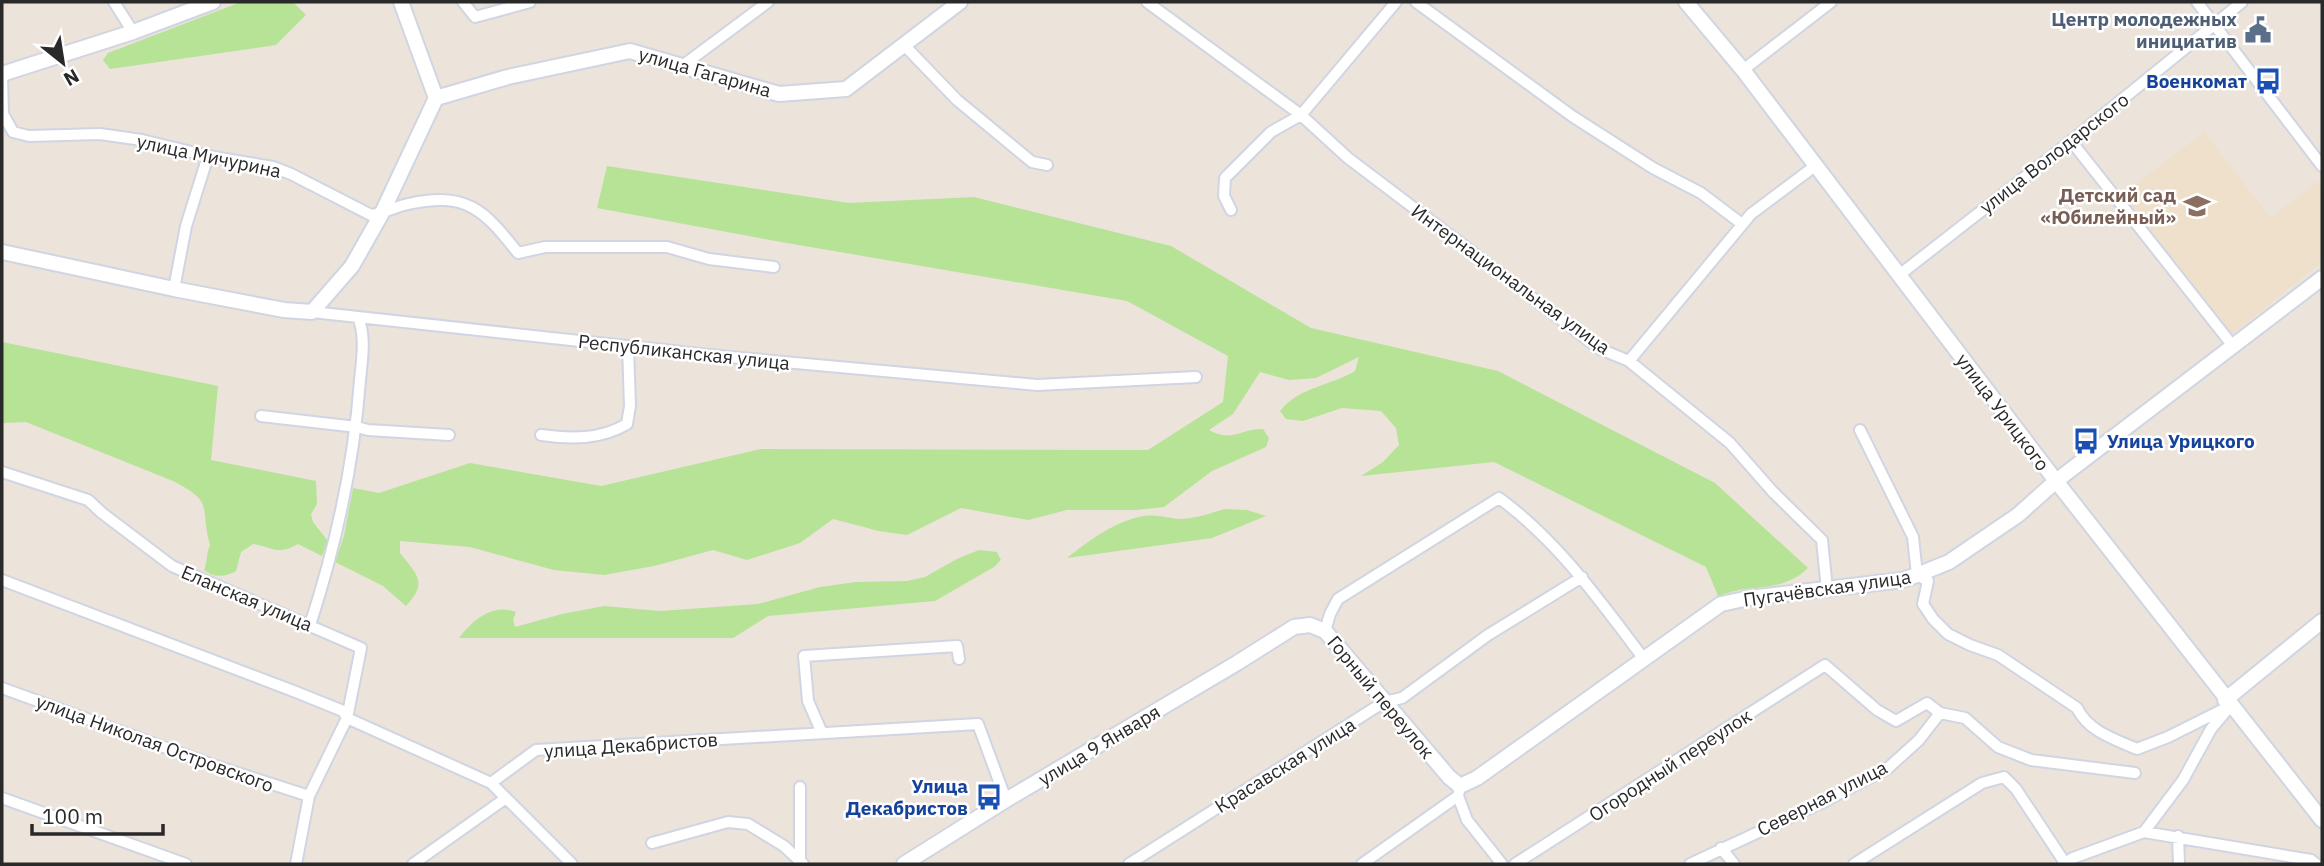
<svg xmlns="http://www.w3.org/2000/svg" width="2324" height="866" viewBox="0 0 2324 866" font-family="'IBM Plex Sans',sans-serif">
<rect width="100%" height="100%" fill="#ece3db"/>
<!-- education -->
<path fill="#eee0ca" d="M2204,132L2271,218L2318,181L2322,187V262L2232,334L2122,195Z"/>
<!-- green -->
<path fill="#b6e396" d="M241,2H293L306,15L276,45L110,69L103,60L108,53Z
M607,166L849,203L974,197L1171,246L1311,328L1498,371L1715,483L1808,568C1789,586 1771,586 1746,589C1737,590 1727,593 1718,596L1706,567L1494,462L1361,476L1383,462L1399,445L1396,428L1381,411L1342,408L1303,421L1286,419L1280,411C1299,387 1330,386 1355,371L1359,357L1316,378L1289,380L1260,372L1233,414L1209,430C1232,443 1239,429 1263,429L1269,438L1266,447L1212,471L1164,507L1136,510H1067L1028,520L961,508L907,535L879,531L833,519L800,543L747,560L713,550L654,566L604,575L554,570L470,547L400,541V553C416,574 429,582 406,606L383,586L335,562L344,536L353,488L379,493L470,463L601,486L761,449L1148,450L1223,402L1228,356L1127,301L781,242L597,208Z
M2,342L218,386L211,460L316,481L317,504L311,514L313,522L328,541L322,556L298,544C277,556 274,547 253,544L241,552L236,571C225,577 214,578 204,570C208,561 206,553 210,545C199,506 216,503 173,481L26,422L2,423Z
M1225,509L1247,510L1266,516L1212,538L1067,558C1090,540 1115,521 1144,516C1158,514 1169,519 1182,519C1197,518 1211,513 1225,509Z
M979,550L997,552L1001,560L994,567L935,601L768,616L733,638H459C473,620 492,603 516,612L513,620L515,627L562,614L604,606L660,611L758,604L820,587L856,582L907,581L925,577L957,559Z"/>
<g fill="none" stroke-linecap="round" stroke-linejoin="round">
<!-- street casing -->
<g stroke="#d0d5e2" stroke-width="14">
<path id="street" d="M114,2L133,32
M463,2L475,17L530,2
M1147,2L1301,115L1348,158L1600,349L1629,361L1730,443L1773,492L1822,540L1827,589
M1416,2L1572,116L1653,168L1701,193L1742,224
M2197,2L2322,166
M904,45L957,100L1032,162L1047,165
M682,66L768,2
M1743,70L1831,2
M2,74L3,114L13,132L29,136L100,134L142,140L208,156L273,167L291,174L371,215C384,213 395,207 408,204C467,191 484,210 518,253L545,247H667L709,259L774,267
M2071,141L2233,346
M1231,210L1224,196L1225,178L1271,132L1301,115L1396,2
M1898,276L2071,141L2242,2
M174,289L186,226L208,156
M312,312L719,356L1037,385L1196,377
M1629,361L1751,214L1815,166
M261,416L357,427L368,430L449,435
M1860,430L1913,537L1917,575L1928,581L1923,604L1933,619L1948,634L1970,645L1998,655L2077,708C2088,731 2114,739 2137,749L2168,737L2230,706
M541,435C571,439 600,440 627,424L630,406L628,346
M2,472L88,500L102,513L172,566L361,648L347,718L309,796L296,864
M2,580L296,692L343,711L347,718L491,783L572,864
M310,625C336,545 354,464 360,380C362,359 366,337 358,317
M1325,631L1330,614L1338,599L1499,498C1558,541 1600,601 1644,659
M2,688L216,766L309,796
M822,733L808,701L804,656L957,646L959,659
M491,783L536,750L978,724L1006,800
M800,787V860
M1458,796L1467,820L1502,864
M2,798L186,864
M2144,832L2183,780L2211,729L2226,711
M2178,836L2179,864
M652,843L728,822L748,824L784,846L803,864
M1721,848L1734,864
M413,864L506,798
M1129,864L1384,702L1402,698L1488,635L1582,577
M1362,864L1458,796L1460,786
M1515,864L1825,665L1877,710L1896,721L1927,703L1940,713L1965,718L1998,747L2031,760L2135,773
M1690,864L1823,802L1888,768L1919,740L1940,713
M1854,864L1982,783L2004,777L2016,789L2065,863
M2063,864L2073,858L2144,832L2311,860L2316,864"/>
</g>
<!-- secondary casing -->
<g stroke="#d0d5e2" stroke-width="18">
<path id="secondary" d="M401,2L436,98
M1686,2L1743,70L2056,481L2322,820
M2,74L133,32L213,2
M2,252L174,289L284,310L312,312L352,266L382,213L436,98L508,77L630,51L779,94L846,89L960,2
M2225,700L2322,621
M904,864L1006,800L1237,663L1294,627L1310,625L1325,631L1449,777L1460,786L1477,778L1721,604L1749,598L1902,580L1917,575L1949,562L2018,515L2056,481L2322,278"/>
</g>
<!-- street -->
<use href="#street" stroke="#fff" stroke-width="10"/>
<!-- secondary -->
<use href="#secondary" stroke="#fff" stroke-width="14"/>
</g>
<!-- icons -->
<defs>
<g id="civic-bare" transform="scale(2.1)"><path d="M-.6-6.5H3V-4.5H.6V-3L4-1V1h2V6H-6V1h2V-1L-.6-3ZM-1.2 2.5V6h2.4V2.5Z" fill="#5c6f8a" stroke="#fff" stroke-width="2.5" paint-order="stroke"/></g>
<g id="bus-bare" transform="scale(2.1)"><path d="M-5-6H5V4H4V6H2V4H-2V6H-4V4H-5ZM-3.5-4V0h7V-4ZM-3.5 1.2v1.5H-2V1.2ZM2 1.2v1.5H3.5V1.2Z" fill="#1a4fb4" stroke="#fff" stroke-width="2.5" paint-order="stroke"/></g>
<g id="school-bare" transform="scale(2.1)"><path d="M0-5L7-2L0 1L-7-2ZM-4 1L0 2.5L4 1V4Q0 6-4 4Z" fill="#8d6e63" stroke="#fff" stroke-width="2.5" paint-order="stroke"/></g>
</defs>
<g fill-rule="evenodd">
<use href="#civic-bare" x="2258" y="30"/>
<use href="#bus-bare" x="2268" y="81"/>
<use href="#school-bare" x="2197" y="206"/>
<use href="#bus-bare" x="2086" y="441"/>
<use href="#bus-bare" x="989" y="797"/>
</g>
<g text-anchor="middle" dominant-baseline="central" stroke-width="5" stroke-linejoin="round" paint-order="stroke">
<!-- service labels -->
<g font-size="19" font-weight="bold" fill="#4e5e75" stroke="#fff" text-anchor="end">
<text x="2237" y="19">Центр молодежных<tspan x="2237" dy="22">инициатив</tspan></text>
</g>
<!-- street labels -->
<g font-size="19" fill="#292929" stroke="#fff">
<text transform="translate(705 72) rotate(16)">улица Гагарина</text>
<text transform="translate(2054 153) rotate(-38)">улица Володарского</text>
<text transform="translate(209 156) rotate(12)">улица Мичурина</text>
<text transform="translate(1511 279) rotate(36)">Интернациональная улица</text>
<text transform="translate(684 352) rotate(6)">Республиканская улица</text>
<text transform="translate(2003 412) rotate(53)">улица Урицкого</text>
<text transform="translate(1827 588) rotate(-8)">Пугачёвская улица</text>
<text transform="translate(247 598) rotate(23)">Еланская улица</text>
<text transform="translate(1381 697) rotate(50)">Горный переулок</text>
<text transform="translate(155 743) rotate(20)">улица Николая Островского</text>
<text transform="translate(631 745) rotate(-4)">улица Декабристов</text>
<text transform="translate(1099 745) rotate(-31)">улица 9 Января</text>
<text transform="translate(1285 765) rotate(-32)">Красавская улица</text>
<text transform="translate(1670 765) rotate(-33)">Огородный переулок</text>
<text transform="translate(1822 798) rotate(-27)">Северная улица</text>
</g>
<!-- transit labels -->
<g font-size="19" font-weight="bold" fill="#164399" stroke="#fff" text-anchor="end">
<text x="2247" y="81">Военкомат</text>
<text x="2107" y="441" text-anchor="start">Улица Урицкого</text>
<text x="968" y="786">Улица<tspan x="968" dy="22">Декабристов</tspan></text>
</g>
<!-- education labels -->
<g font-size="19" font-weight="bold" fill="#785e54" stroke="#fff" text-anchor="end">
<text x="2176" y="195">Детский сад<tspan x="2176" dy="22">«Юбилейный»</tspan></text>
</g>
</g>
<!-- border -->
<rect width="2324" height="866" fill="none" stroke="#292929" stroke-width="7"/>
<!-- north arrow -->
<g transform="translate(63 63) rotate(150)" stroke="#ffffff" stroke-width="5" paint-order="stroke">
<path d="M0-5L12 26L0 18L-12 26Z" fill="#292929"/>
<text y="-10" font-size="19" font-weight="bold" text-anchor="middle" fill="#292929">N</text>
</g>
<!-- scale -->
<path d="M32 824v10h131v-10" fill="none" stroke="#292929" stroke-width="3.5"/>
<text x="42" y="824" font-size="21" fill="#292929" stroke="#ffffff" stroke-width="5" paint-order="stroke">100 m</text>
</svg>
